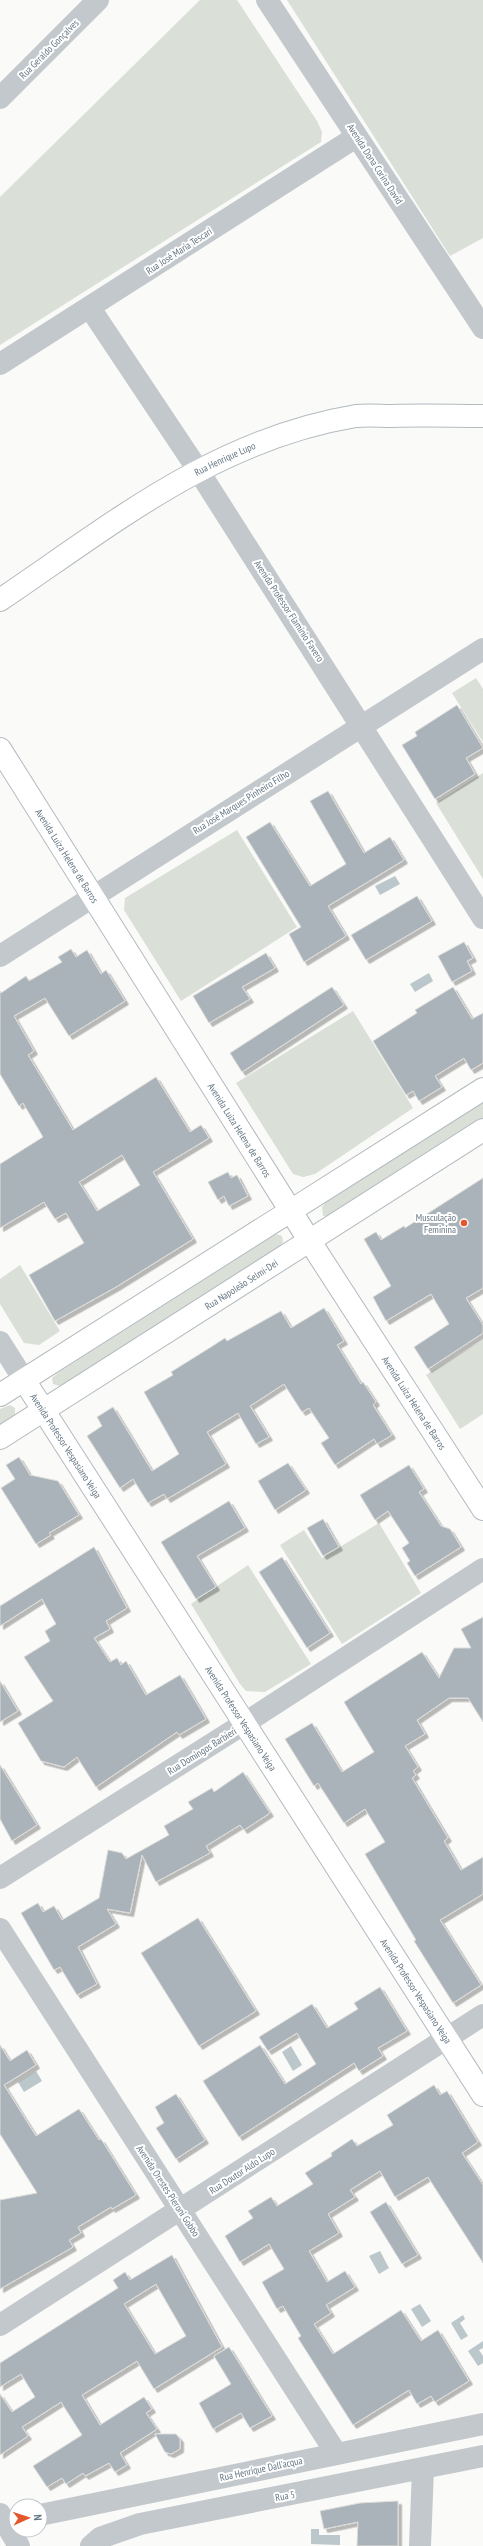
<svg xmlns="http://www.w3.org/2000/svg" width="483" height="2546" viewBox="0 0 483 2546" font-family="'PT Sans Narrow',sans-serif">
<defs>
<filter id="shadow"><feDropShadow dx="3.5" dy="3.5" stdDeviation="0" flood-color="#0004"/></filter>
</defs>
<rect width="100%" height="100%" fill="#fafaf8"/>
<!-- green -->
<path fill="#dadfd7" d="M200,0H237L317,121L322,132L321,142L0,345V197Z
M287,0H483V238L450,256Z
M476,678L483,689V742L452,693Z
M483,773V879L436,803Z
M237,830L297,927L181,1001L124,910L125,898Z
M353,1011L413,1108L315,1174L303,1177L293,1174L236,1083Z
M483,1101V1120L331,1216H323L322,1207L326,1202Z
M276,1234L282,1236L283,1242L279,1247L67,1383L59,1386L53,1384L52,1378L59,1372Z
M20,1265L60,1331L39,1345L24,1343L0,1304V1279Z
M483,1340V1414L460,1429L426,1375Z
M10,1405L15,1408V1416L0,1426V1409Z
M379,1523L421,1593L342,1644L280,1545L304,1530L322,1558Z
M248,1565L311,1664L265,1692L246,1691L240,1684L191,1604Z"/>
<!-- water -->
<path fill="#bbc7cb" d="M395,876L400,884L380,895L375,886Z
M429,973L433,981L415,992L410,984Z
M291,2046L302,2065L293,2071L282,2052Z
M36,2071L42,2081L24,2092L18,2082Z
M380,2251L389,2268L379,2274L369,2256Z
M420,2304L431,2321L422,2327L411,2309Z
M463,2315L465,2319L460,2323L468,2336L461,2340L451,2323Z
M483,2341V2348L479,2350L483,2356V2363L478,2366L468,2351Z
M311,2529H319V2535H340V2545L311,2544Z"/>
<!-- building -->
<path fill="#aab3b9" stroke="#dcdcda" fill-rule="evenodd" filter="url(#shadow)" d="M457,705L483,748L466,758L475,774L435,799L402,745L417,736L415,732Z
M328,791L364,853L390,837L404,860L328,906L346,936L304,962L289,934L301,927L246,837L270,822L310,886L346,864L310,801Z
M417,896L432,921L366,960L351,935Z
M464,942L473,958L467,961L472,971L452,982L438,956Z
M71,949L76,957L87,950L101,974L106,970L125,1001L69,1036L45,998L14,1016L34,1051L28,1055L73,1130L156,1077L190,1132L201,1125L209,1138L153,1172L193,1239L116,1287L55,1321L29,1275L84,1243L66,1213L55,1219L44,1202L0,1228V1164L43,1137L23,1103L19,1106L0,1074V991L1,993L26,976L29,981L62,962L58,957ZM122,1155L140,1185L97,1211L79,1182Z
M266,953L275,968L242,987L250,999L209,1023L193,996Z
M332,987L344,1005L242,1072L230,1053Z
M453,987L472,1019L483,1013V1063L471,1070L464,1058L435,1076L442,1087L419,1101L413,1091L406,1095L373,1041L417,1013L415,1010Z
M228,1172L231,1178L237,1175L248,1196L229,1206L224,1196L218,1200L208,1182Z
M483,1178V1288L466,1298L483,1325V1333L428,1369L414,1347L449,1324L431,1294L386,1321L373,1297L391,1286L364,1239L376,1232L381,1240L404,1226L405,1228Z
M324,1308L344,1341L337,1345L361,1384L363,1382L376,1402L373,1405L392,1435L377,1444L374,1439L335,1465L321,1443L329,1438L309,1408L302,1412L284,1384L250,1406L269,1437L256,1444L238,1413L207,1432L226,1464L167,1499L164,1494L148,1503L133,1479L120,1488L87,1436L102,1426L97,1417L113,1407L152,1471L179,1454L144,1392L173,1375L171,1372L211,1347L225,1338L227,1341L281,1311L291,1328Z
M19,1457L30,1475L58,1481L79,1515L49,1533L51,1535L36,1544L1,1488L15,1479L6,1465Z
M288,1463L306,1490L275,1510L258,1481Z
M409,1465L424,1489L419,1492L441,1526L450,1529L461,1547L415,1576L407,1563L410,1561L402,1548L409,1543L388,1511L375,1520L360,1495Z
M229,1501L245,1528L197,1556L216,1587L196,1599L161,1542Z
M323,1519L339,1547L323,1556L307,1528Z
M94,1547L127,1608L106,1621L110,1629L94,1638L110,1662L117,1658L121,1665L126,1661L146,1695L180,1675L206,1719L179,1735L177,1732L96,1787L77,1757L64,1767L41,1761L18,1723L53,1701L24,1657L50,1641L45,1631L56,1624L42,1599L0,1626V1606Z
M282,1557L330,1633L307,1648L259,1572Z
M483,1617V1722L468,1698H449L417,1720L425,1734L405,1746L418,1767L413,1771L416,1775L412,1778L448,1838L444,1841L461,1870L483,1857V1894L440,1920L481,1985L453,2003L414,1941L416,1940L365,1854L385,1842L365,1809L344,1823L318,1783L314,1786L285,1739L312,1723L342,1772L374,1752L344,1702L422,1652L439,1678L454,1648H471L461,1629Z
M0,1681L18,1711L0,1722Z
M0,1765L37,1825L12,1841L0,1819Z
M243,1772L270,1813L244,1830L240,1825L206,1846L210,1853L156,1882L142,1855L130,1913L107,1909L116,1924L78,1947L97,1984L77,1995L60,1967L54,1970L21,1913L38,1903L43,1912L54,1906L62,1920L99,1898L108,1850L122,1853L126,1859L169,1835L164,1826L193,1809L188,1802L212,1788L214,1792Z
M198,1918L256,2011L199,2046L141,1953Z
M380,1987L407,2031L378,2048L383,2056L359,2071L354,2063L239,2137L203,2081L260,2045L285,2084L316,2064L297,2033L268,2051L259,2037L312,2004L327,2028L358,2009L354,2003Z
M0,2045L10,2061L27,2050L36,2065L4,2085L36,2136L79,2109L99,2140L101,2139L136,2195L112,2209L111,2207L78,2227L81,2233L69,2240L73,2247L0,2289V2200L37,2193L0,2134Z
M434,2085L440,2095L447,2091L478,2142L462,2153L483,2185V2263L428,2177L395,2197L380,2171L350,2190L355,2197L328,2214L339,2233L309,2251L327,2282L345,2271L355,2287L326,2305L331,2313L314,2324L333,2354L401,2310L421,2341L438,2330L469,2381L435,2402L431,2396L417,2404L409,2390L353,2425L298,2338L301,2336L283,2306L277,2309L262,2282L284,2269L269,2244L240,2262L225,2236L253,2218L248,2211L271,2197L277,2206L313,2184L305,2173L332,2156L331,2153L352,2139L357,2146L393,2125L387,2115Z
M176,2094L205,2140L176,2159L156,2128L164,2123L155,2107Z
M386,2202L418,2255L402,2264L370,2212Z
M172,2255L222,2347L154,2389L137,2361L82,2395L100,2425L144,2397L152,2409L146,2413L157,2429L120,2453L127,2465L115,2472L109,2463L85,2476L83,2473L66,2484L62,2478L47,2487L33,2466L82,2435L61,2402L22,2427L28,2436L0,2455V2394L12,2412L35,2397L21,2374L0,2387V2363L118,2288L113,2280L125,2272L130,2280ZM156,2284L186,2336L155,2354L124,2304Z
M229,2347L272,2416L250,2428L241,2413L213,2429L199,2403L231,2384L214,2356Z
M155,2434H176L180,2439V2449L171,2454L165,2452Z
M398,2501V2546H357L358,2522L324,2529L320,2511L360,2503Z"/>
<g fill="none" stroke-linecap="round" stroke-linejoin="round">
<!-- secondary casing -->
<g stroke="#b3babf" stroke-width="24">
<g id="secondary">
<path id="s1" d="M0,600C114,523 216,439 356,416C368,415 381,416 392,416C423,415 453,416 483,416"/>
<path id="s2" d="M0,749L309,1240L483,1509"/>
<path id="s3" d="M24,1380L483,2095"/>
<path d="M0,1395L483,1089"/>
<path id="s4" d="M0,1438L483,1130"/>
</g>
</g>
<!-- street -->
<path stroke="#c3c8cc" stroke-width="22" d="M267,0L483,328
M0,98L98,0
M90,308L198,470L483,918
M0,364L356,137
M0,956L483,649
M0,1342L24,1380
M0,1878L245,1723L483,1569
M0,1929L336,2453
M0,2325L483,2015
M0,2514L19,2546
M40,2515L483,2424
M91,2546L100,2538L140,2524L483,2456
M420,2546L423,2469"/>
<!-- secondary -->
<use href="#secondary" stroke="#fff" stroke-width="22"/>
</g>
<!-- markers -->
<circle fill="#e4572e" stroke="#fff" stroke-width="1.5" cx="464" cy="1223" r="4"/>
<g text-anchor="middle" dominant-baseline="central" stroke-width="4" stroke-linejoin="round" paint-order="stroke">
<!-- street labels -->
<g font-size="10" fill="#657683" stroke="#fff">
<text transform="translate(49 49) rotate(-45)">Rua Geraldo Gonçalves</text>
<text transform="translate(375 164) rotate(57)">Avenida Dona Corina David</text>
<text transform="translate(179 251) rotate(-33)">Rua José Maria Tescari</text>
<text stroke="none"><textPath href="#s1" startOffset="266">Rua Henrique Lupo</textPath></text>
<text transform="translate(289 611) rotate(57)">Avenida Professor Flamínio Favero</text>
<text transform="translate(241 802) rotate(-32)">Rua José Marques Pinheiro Filho</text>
<text stroke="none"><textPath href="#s2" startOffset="126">Avenida Luiza Helena de Barros</textPath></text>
<text stroke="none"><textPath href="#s2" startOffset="450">Avenida Luiza Helena de Barros</textPath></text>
<text stroke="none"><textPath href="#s4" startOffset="286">Rua Napoleão Selmi-Dei</textPath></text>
<text stroke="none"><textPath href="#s2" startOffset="774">Avenida Luiza Helena de Barros</textPath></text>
<text stroke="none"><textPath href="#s3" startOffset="78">Avenida Professor Vespasiano Veiga</textPath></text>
<text stroke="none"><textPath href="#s3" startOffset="402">Avenida Professor Vespasiano Veiga</textPath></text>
<text transform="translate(202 1751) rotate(-32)">Rua Domingos Barbieri</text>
<text stroke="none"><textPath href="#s3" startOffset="726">Avenida Professor Vespasiano Veiga</textPath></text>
<text transform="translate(242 2171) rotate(-33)">Rua Doutor Aldo Lupo</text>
<text transform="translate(168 2191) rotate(57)">Avenida Orestes Pieroni Gobbo</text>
<text transform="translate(261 2469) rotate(-12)">Rua Henrique Dall'acqua</text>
<text transform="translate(285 2496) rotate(-11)">Rua 5</text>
</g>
<!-- poi labels -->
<g font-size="10" fill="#657683" stroke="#fff" text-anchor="end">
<text x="456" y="1217">Musculação<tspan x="456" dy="12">Feminina</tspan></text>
</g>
</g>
<!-- north arrow -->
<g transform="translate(28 2518) rotate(87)"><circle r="19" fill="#ffffff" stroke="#c1c8cd"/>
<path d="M0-3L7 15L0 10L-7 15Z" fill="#e4572e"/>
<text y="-6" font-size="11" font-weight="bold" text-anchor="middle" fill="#657683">N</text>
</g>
</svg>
